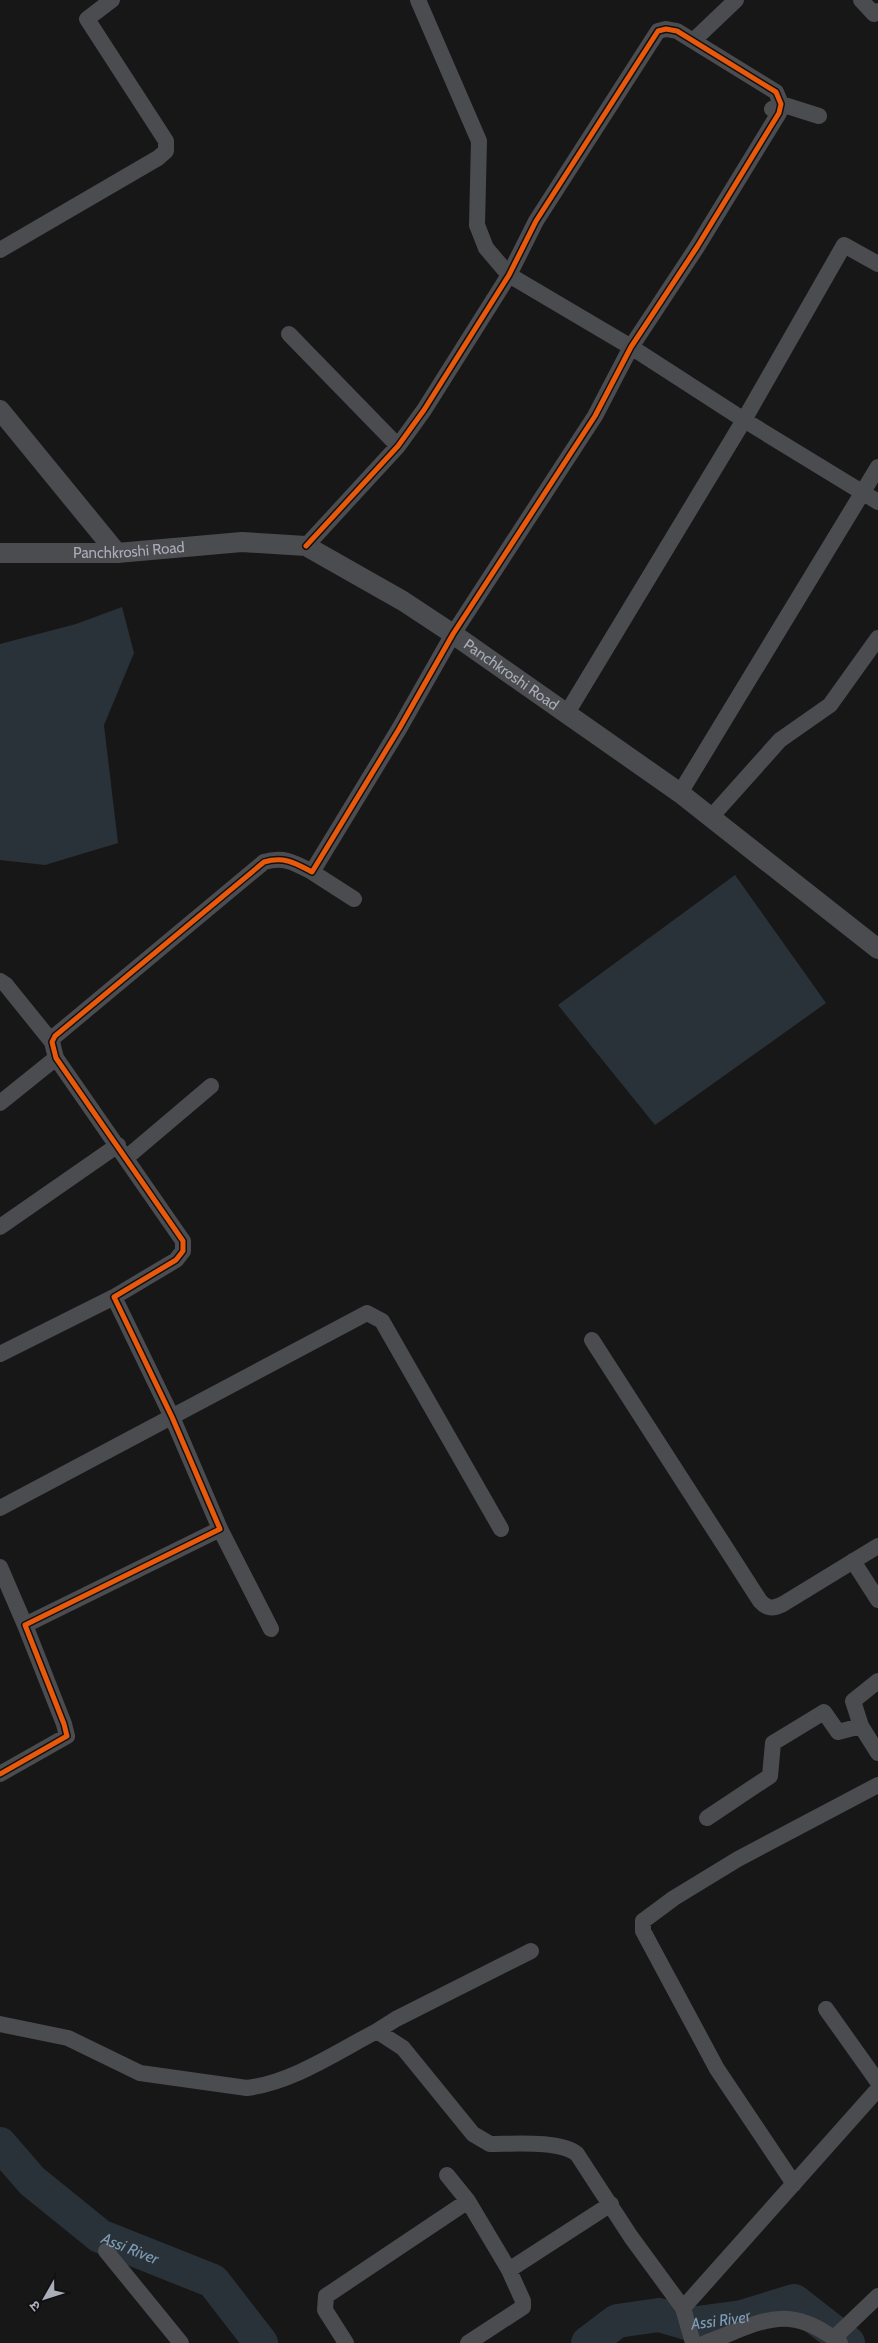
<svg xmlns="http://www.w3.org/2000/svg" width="878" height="2343" viewBox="0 0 878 2343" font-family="Cabin,'Noto Sans Devanagari',sans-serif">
<rect width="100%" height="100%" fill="#171717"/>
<!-- water -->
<path fill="#2a3239" d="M122,607L134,653L104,725L118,843L45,865L0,860V644L76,624Z
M735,875L826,1003L655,1125L558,1005Z"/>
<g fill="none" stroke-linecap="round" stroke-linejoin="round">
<!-- river -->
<g stroke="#2a3239" stroke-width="34">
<path id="s1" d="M0,2144L32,2181L100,2236L213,2281L261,2343"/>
<path id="s2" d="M588,2343L617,2321L659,2315L690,2324L742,2317L794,2301L848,2343"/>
</g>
<!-- minor -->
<path stroke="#4b4c50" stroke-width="16" d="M418,0L479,141L477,225L486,248L509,275L631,347L744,420L878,502
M861,0L874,14L878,11
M693,41L736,0
M772,109L781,104L819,116
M0,250L158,158L166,151V141L87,19L112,0
M289,334L398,446
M567,713L744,420L844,245L878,264
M680,793L878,467
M712,816L780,740L830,705L878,638
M312,872L354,899
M0,981L6,985L52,1042
M0,1103L56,1058
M126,1158L211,1086
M0,1227L118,1145
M592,1340L760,1601C767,1609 773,1609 783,1604L878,1546
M0,1354L114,1297
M0,1508L367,1313L382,1321L501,1529
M220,1529L271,1629
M853,1561L878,1600
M0,1567L25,1625
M878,1681L853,1701L861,1726L878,1753
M0,1774L67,1736L64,1724L25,1625L220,1529L172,1417L114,1297L176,1260L183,1251V1241L56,1058L52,1042L55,1036L264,862C284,856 295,863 312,872L399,729L453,634L595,416L631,347L697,247L779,113L781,104L776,92L677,31L666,29L658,31L536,221L509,275L424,410L398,446L306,546
M707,1818L770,1776L773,1743L824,1712L838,1732L861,1726
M826,2009L878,2082
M0,2024L68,2038L140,2073L247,2088C293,2082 335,2053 377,2031L403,2048L473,2134L490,2144C513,2144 560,2140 577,2154L631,2237L683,2308
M377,2031L396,2019L531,1951
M794,2184L717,2069L643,1931V1921L674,1898L738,1859L878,1785
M468,2201L509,2270
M106,2251L181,2343
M834,2338L878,2296
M346,2343L325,2310L326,2296L468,2201L447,2175
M468,2343L523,2307V2301L509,2270L611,2204
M693,2343L683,2308L878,2089
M705,2343C761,2323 787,2300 840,2343"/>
<!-- tertiary -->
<g stroke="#4b4c50" stroke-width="20">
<path d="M0,410L117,553"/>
<path id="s3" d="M0,553H117L242,542L306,546L403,601L453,634L680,793L878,949"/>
</g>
<!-- cycleway casing -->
<g stroke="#111113" stroke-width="8">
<path id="cycleway" d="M0,1774L67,1736L64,1724L25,1625L220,1529L172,1417L114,1297L176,1260L183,1251V1241L56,1058L52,1042L55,1036L264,862C284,856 295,863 312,872L399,729L453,634L595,416L631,347L697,247L779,113L781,104L776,92L677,31L666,29L658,31L536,221L509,275L424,410L398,446L306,546"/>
</g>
<!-- cycleway -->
<use href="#cycleway" stroke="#e8590c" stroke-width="5"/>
</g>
<g text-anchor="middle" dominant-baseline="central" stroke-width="4.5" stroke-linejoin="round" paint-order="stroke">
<!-- street labels -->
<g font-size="15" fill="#a8adb8" stroke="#111113">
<text stroke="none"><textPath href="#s3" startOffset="129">Panchkroshi Road</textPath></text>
<text stroke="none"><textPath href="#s3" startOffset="549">Panchkroshi Road</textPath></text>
</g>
<!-- water labels -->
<g font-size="16" font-style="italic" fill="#7f9bb3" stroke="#111113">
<text stroke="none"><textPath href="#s1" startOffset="169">Assi River</textPath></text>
<text stroke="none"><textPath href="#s2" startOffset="142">Assi River</textPath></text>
</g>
</g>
<!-- north arrow -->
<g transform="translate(45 2298) rotate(231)" stroke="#111113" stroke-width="4" paint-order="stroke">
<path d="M0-4L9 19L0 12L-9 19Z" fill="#a8adb8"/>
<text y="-8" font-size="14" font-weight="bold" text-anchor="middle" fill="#a8adb8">उ</text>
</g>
</svg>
